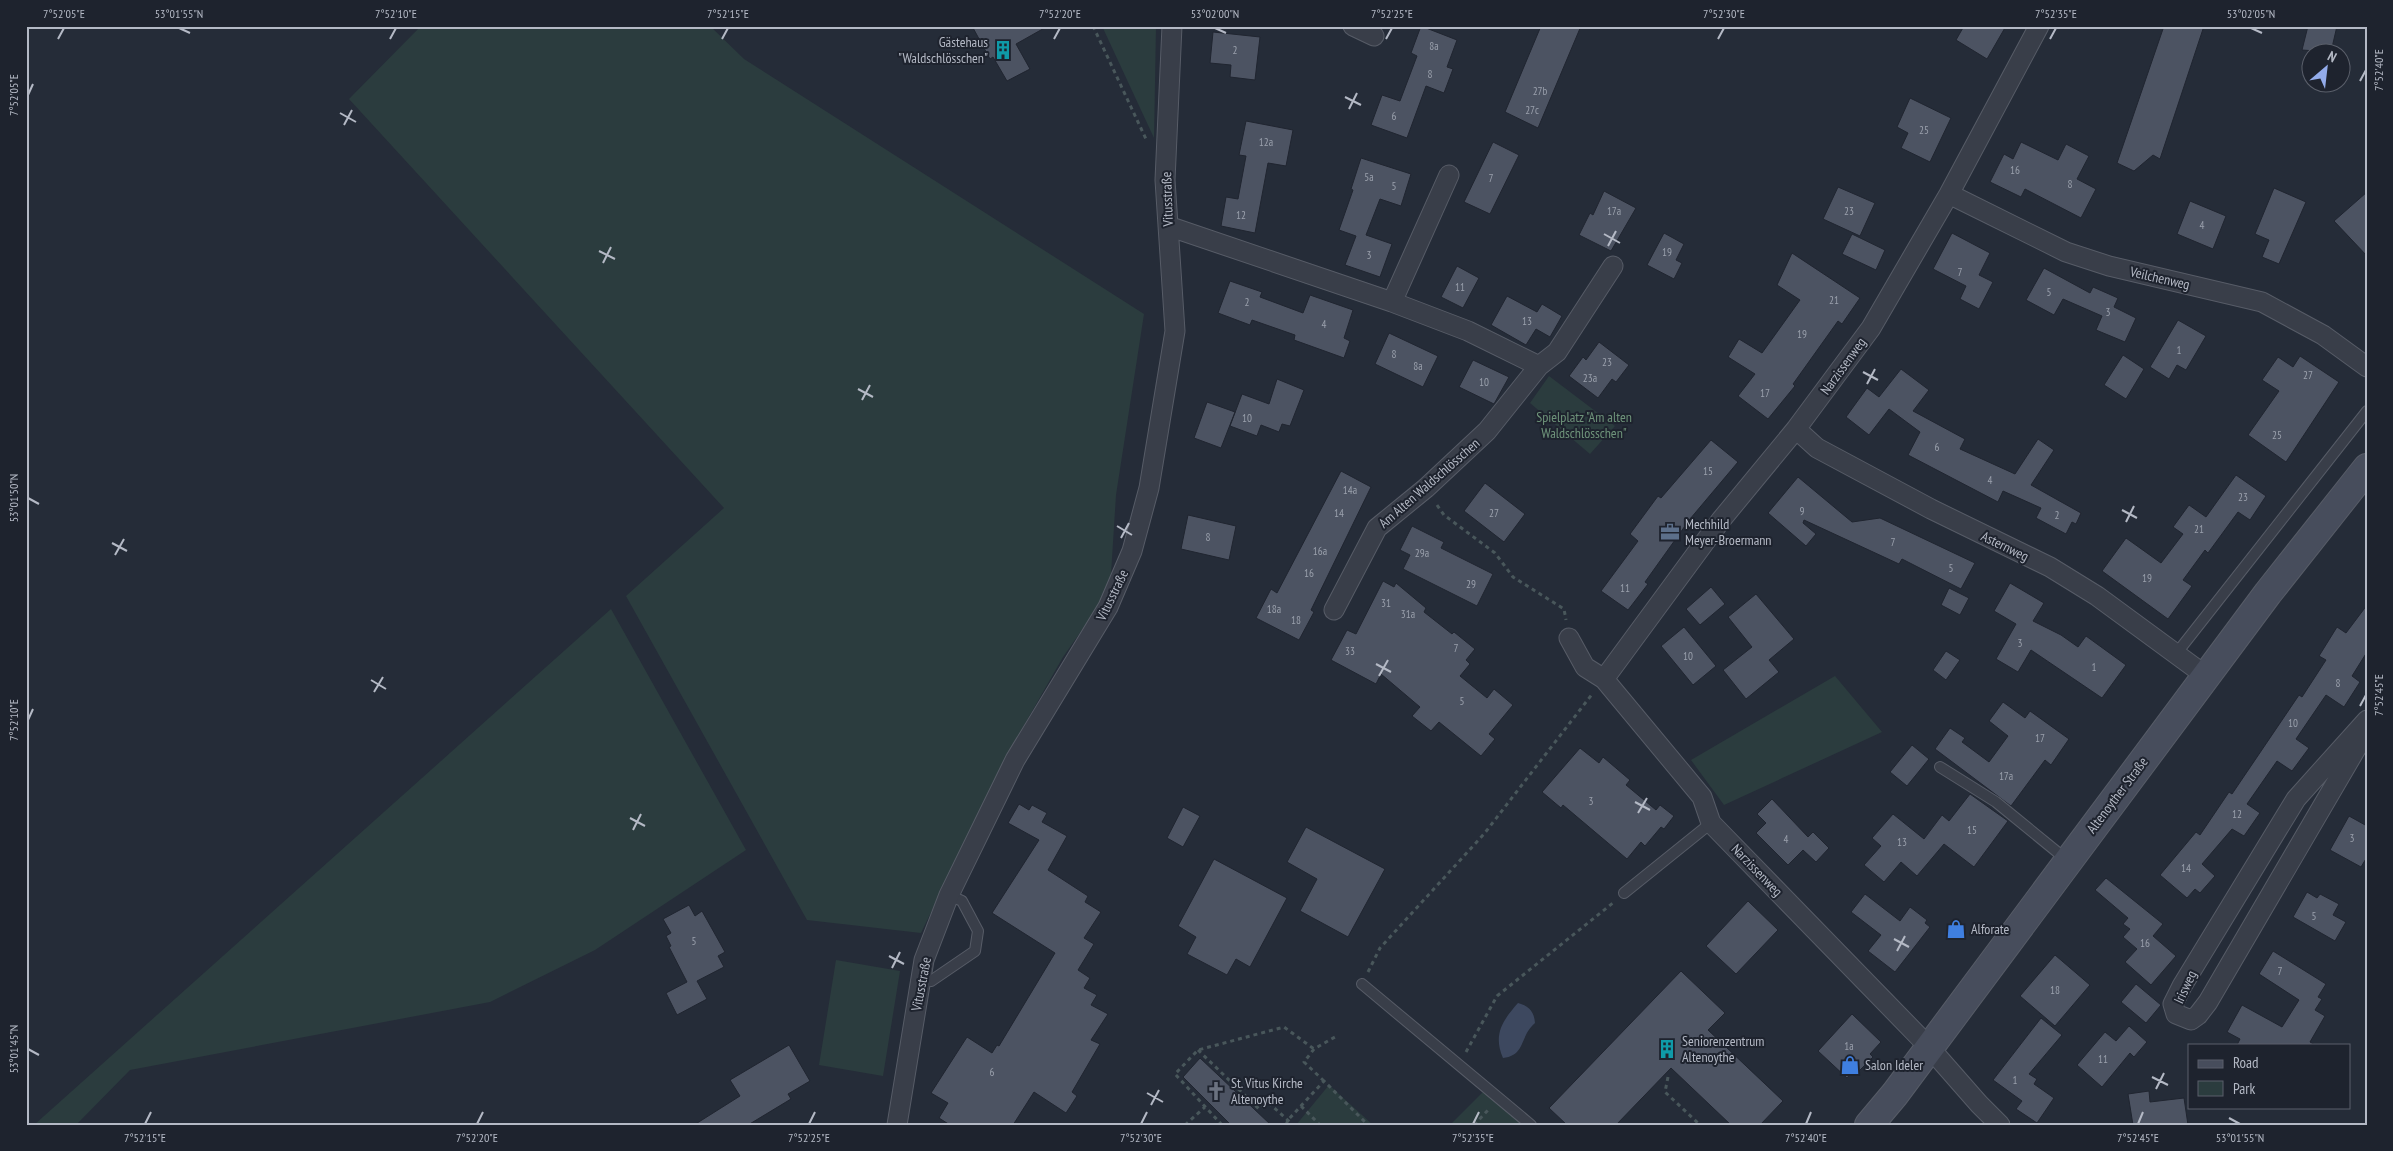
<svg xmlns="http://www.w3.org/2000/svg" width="2393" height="1151" viewBox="0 0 2393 1151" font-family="'PT Sans Narrow',sans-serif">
<rect width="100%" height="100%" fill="#252c38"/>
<!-- green -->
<path fill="#2b3c3e" d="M421,26H710L744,59L1144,314L1116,495L1110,590L1063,657L1007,755L921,933L807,920L626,596L724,508L349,99Z
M1102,26H1156L1154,138Z
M1549,376L1615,426L1590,454L1530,403Z
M611,609L746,850L595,950L490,1002L130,1070L76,1125H34Z
M1835,676L1882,732L1724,805L1691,760Z
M836,960L900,971L883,1076L819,1065Z
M1329,1085L1373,1125H1296Z
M1484,1091L1522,1125H1450Z"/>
<!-- water -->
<path fill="#3d485f" d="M1518,1003C1529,1006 1534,1011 1535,1023C1519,1037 1526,1055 1503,1058C1493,1035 1502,1021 1518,1003Z"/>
<!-- building -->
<path fill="#4c5362" stroke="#202530" d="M972,26H1048L1016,44L1030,69L1007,81L993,57L990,59Z
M1421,26L1457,40L1447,67L1453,69L1444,93L1426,86L1407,138L1371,125L1382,95L1400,101L1417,56L1411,53Z
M1541,26H1581L1538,128L1505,112Z
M1964,26H2006L1987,59L1956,40Z
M2164,26H2204L2160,159L2153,155L2134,171L2117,163Z
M2308,26H2337L2331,52L2302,50Z
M1213,32L1260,37L1255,80L1230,77L1231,65L1210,63Z
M1910,98L1951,118L1930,162L1901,148L1908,133L1897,127Z
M1246,121L1293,130L1286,166L1268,163L1255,233L1221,226L1226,197L1238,199L1246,156L1239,155Z
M1493,142L1519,155L1490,214L1464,202Z
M2021,142L2058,160L2066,144L2089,156L2077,179L2096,189L2081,218L2025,189L2021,197L1990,182L2004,154L2013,159Z
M1361,158L1411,174L1401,206L1380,199L1366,235L1392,244L1380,277L1345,265L1356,236L1339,230L1353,190L1351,189Z
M1838,187L1875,203L1860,236L1823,219Z
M2274,188L2306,202L2279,264L2262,257L2269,240L2255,234Z
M1604,191L1636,208L1611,251L1579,235L1590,213L1593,215Z
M2367,192V256L2334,221Z
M2190,201L2226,216L2213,249L2177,234Z
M1664,233L1684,244L1676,260L1682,263L1674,279L1647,265Z
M1952,233L1990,253L1979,275L1993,282L1979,309L1960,299L1966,286L1933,269Z
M1852,234L1885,250L1876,270L1842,254Z
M1792,253L1860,298L1842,324L1838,321L1793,384L1795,386L1768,419L1738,396L1755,374L1728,357L1739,339L1762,353L1800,300L1777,285Z
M1457,266L1479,278L1463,308L1441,297Z
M2044,268L2090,293L2093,287L2118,298L2114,307L2136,318L2125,342L2096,330L2102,316L2063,299L2054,315L2026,300Z
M1230,281L1262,292L1260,297L1303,313L1310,295L1353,310L1344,338L1350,341L1344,358L1294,340L1295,335L1252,320L1250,325L1218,313Z
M1507,296L1537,312L1542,304L1562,316L1550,337L1536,329L1526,345L1491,325Z
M2178,320L2206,336L2186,370L2177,365L2169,379L2150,367Z
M1389,333L1438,356L1423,387L1375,364Z
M1599,342L1629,365L1616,382L1612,379L1598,398L1569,376L1583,357L1586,360Z
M2123,355L2144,369L2126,399L2104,385Z
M2300,356L2339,382L2286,462L2248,435L2279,391L2262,380L2278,357L2293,367Z
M1473,360L1509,377L1494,404L1459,387Z
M1901,369L1929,390L1913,411L1965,439L1960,449L2015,474L2038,439L2054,450L2031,485L2081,513L2076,524L2072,522L2066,534L2036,518L2041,508L2003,491L1998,502L1908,455L1920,432L1889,409L1869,435L1846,417L1867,388L1879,397Z
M1277,379L1304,390L1290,426L1282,424L1279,432L1261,425L1257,436L1230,426L1242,394L1269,404Z
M1207,402L1235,412L1221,448L1194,438Z
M1711,440L1738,462L1690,519L1645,582L1648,584L1628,610L1601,591L1638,541L1630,534L1658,496L1661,498Z
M1341,471L1371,487L1311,610L1314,612L1299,640L1256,618L1271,589L1277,593Z
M2236,475L2266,496L2250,520L2238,512L2208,553L2205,550L2183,580L2192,586L2168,619L2102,571L2126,538L2161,563L2183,534L2173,527L2189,505L2206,517Z
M1798,477L1852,522L1880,518L1975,563L1961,589L1902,559L1899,564L1804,520L1803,523L1816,534L1806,546L1768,513Z
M1485,483L1525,514L1504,542L1464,511Z
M1188,515L1236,526L1229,560L1181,549Z
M1412,526L1444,542L1441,548L1493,574L1477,606L1403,569L1410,555L1400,550Z
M1383,581L1394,587L1396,583L1426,608L1424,612L1452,634L1454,632L1475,649L1466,660L1470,664L1460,676L1487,698L1494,689L1513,705L1489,734L1495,739L1481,756L1439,722L1431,731L1412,716L1420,707L1381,674L1376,684L1331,660L1347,630L1356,634Z
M2010,583L2044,603L2033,621L2061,635L2078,647L2086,636L2126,665L2102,698L2031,650L2018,672L1996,659L2016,624L1994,611Z
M1711,587L1725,604L1700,625L1686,609Z
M1949,588L1969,598L1960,615L1941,605Z
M1756,594L1794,639L1769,660L1779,672L1746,699L1723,670L1752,647L1728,617Z
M2367,605V652L2352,676L2360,682L2344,707L2326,695L2296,739L2309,748L2292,771L2277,761L2247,804L2260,813L2244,836L2232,829L2202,864L2215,876L2200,893L2195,889L2187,898L2160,875L2196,832L2200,835L2229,792L2232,794L2299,695L2302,697L2326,660L2319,656L2337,627L2346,633Z
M1684,627L1716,666L1693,685L1661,646Z
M1946,651L1960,660L1946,680L1933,670Z
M2003,702L2025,718L2030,711L2069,739L2051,765L2045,760L2011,806L1935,749L1950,728L1965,738L1962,742L1989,762L2008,736L1989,721Z
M1912,745L1929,759L1907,786L1890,772Z
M1580,748L1599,763L1603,757L1630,780L1626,785L1656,810L1660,805L1674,816L1664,829L1661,827L1645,846L1641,842L1627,859L1563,805L1561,808L1542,792Z
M1970,794L2008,821L1974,867L1944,844L1917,876L1901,862L1884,882L1864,865L1881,846L1872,838L1893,814L1924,839L1942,815L1949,821Z
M1772,799L1808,837L1813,832L1829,848L1816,862L1803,850L1788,865L1756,833L1766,823L1757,814Z
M1019,804L1029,810L1032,805L1047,813L1042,822L1067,836L1048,870L1088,896L1085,902L1101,912L1084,938L1094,944L1078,970L1090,978L1084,988L1097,995L1091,1005L1108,1014L1091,1040L1100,1044L1072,1092L1077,1096L1066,1113L1034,1092L1013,1125H950L939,1118L948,1103L931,1093L967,1037L992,1053L997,1045L999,1046L1055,953L992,913L1039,840L1008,823Z
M1183,807L1200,816L1183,847L1167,838Z
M2349,816L2367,826V857L2361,867L2330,850Z
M1306,827L1385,869L1348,937L1300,911L1317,879L1287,862Z
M1214,859L1287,898L1250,967L1236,959L1227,975L1187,954L1196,937L1178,926Z
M2106,878L2163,924L2153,936L2176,956L2151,985L2125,962L2137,949L2123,937L2130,929L2123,924L2128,918L2095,890Z
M2307,892L2317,898L2320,894L2339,904L2333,915L2346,922L2335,941L2293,917Z
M1865,894L1900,921L1910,907L1927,920L1925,923L1930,927L1895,972L1868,951L1881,935L1851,912Z
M1748,901L1778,930L1736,974L1706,946Z
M689,905L695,916L702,911L725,952L718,956L724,967L697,981L707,999L677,1015L666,993L687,982L669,947L671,946L666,936L671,933L663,919Z
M2273,951L2326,984L2318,997L2322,999L2315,1010L2325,1016L2310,1042L2315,1045H2237L2240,1039L2227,1032L2242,1005L2282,1027L2299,1000L2259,974Z
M2055,955L2090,985L2055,1026L2020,996Z
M1681,971L1725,1013L1708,1030L1783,1101L1760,1125H1731L1671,1068L1616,1125H1567L1549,1108Z
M2136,984L2161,1005L2146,1023L2121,1002Z
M1852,1014L1881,1042L1870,1054L1873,1057L1859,1071L1856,1068L1847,1078L1818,1051Z
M2041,1018L2062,1035L2029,1074L2037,1079L2034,1084L2054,1098L2037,1123L2016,1109L2022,1101L1993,1080Z
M2129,1026L2147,1042L2134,1057L2130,1053L2102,1087L2077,1065L2105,1032L2116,1041Z
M789,1045L810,1081L788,1094L791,1099L748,1125H694L740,1096L730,1080Z
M1200,1058L1271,1125H1231L1183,1077Z
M2149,1091L2150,1102L2184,1098L2188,1125H2133L2128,1094Z"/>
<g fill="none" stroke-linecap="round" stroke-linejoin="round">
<!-- lane casing -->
<g stroke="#575c67" stroke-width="12">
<path id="lane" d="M2176,654L2367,411
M1940,767L1996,802L2067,860
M1624,893L1711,823
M920,982L931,981L975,951L978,931L962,901L949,895
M1362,984L1531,1125"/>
</g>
<!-- street casing -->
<g stroke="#575c67" stroke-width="21">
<path id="street" d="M1353,26L1374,36
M1949,194L2066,252L2109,266L2262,302L2323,335L2367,367
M1168,226L1392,302L1468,331L1539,366L1487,431L1426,488L1377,528L1334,610
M1392,302L1449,175
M1539,366L1557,352L1613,266
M1796,429L1817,448L1931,509L2050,567L2097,596L2206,676
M1569,638L1585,667L1604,679L1702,797L1711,823L1929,1047L1979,1104L2000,1125
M1604,679L1721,520L1796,429L1871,328L1949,194L2039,26
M2367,720L2296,799L2182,986L2173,1004L2176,1014L2191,1020L2198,1015L2208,1002L2367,730
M897,1125L924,960L949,895L1015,760L1108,607L1132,551L1149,488L1175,331L1165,180L1172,26"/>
</g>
<!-- secondary casing -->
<g stroke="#575c67" stroke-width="30">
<path id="secondary" d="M1869,1125L1895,1094L2268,593L2367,468"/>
</g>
<!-- path -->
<path stroke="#49575b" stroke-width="3" stroke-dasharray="4 4" stroke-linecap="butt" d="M1093,26L1146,139
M1437,505L1444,515L1495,553L1513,577L1564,609L1566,620
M1368,972L1380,948L1484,834L1593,693
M1198,1050L1259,1109L1269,1103L1293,1125
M1466,1052L1497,996L1614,902
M1668,1077L1665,1092L1700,1125
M1324,1081L1304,1062L1314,1049L1335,1037
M1301,1106L1320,1125
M1185,1125L1205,1107
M1222,1125L1175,1074L1198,1050L1284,1027L1314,1049
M1286,1125L1288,1120L1324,1081L1368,1125
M1474,1125L1489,1109"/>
<!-- lane -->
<use href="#lane" stroke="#393e49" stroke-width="10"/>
<!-- street -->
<use href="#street" stroke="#393e49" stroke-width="19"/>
<!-- secondary -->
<use href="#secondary" stroke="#474d5c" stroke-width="28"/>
</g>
<!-- ticks -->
<path fill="none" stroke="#b4b9c5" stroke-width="2" d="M179,28L190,33M1215,28L1226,33M2251,28L2262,33M58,39L64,28M390,39L396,28M722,39L728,28M1054,39L1060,28M1386,39L1392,28M1718,39L1724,28M2050,39L2056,28M2360,81L2366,70M28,95L33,84M1345,97L1361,105M1349,109L1357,93M340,113L356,122M344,125L352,110M1604,234L1620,243M1608,246L1616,231M599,251L615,259M603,263L611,247M1863,372L1878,380M1867,384L1875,369M858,389L873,397M862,400L870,385M28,498L39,504M2122,510L2137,518M2126,522L2134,506M1117,526L1132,535M1121,538L1129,523M112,543L127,551M115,555L124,539M1376,664L1391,672M1379,676L1388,660M371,680L386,689M374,692L383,677M2360,706L2366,695M28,720L33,709M1635,802L1650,810M1638,813L1647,798M630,818L645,826M633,830L641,814M1894,939L1909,947M1897,951L1905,936M889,956L904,964M892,968L900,952M28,1049L39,1055M2152,1077L2168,1085M2156,1089L2164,1073M1147,1093L1163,1102M1151,1105L1159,1090M2229,1118L2240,1124M145,1124L151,1112M477,1124L483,1112M809,1124L815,1112M1141,1124L1147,1112M1473,1124L1479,1112M1806,1124L1811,1112M2138,1124L2143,1112"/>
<!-- icons -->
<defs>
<g id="building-bare" transform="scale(1.5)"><path d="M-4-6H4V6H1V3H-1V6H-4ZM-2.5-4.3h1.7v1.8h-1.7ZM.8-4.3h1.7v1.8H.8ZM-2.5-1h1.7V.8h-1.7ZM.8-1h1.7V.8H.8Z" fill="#0f9aa8" stroke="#1e232e" stroke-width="2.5" paint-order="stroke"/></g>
<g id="office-bare" transform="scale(1.5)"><path d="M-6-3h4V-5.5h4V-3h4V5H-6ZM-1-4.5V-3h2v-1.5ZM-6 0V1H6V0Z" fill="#5c6f8a" stroke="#1e232e" stroke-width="2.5" paint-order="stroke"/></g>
<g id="shop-bare" transform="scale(1.5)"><path d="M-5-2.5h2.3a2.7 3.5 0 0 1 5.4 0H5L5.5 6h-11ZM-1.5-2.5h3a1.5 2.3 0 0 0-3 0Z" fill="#3f7fe0" stroke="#1e232e" stroke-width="2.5" paint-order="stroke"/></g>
<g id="church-bare" transform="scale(1.5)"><path d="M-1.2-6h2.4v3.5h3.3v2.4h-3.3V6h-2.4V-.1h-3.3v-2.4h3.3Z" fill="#6b7280" stroke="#1e232e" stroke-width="2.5" paint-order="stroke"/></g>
</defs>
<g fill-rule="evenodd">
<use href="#building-bare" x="1003" y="50"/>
<use href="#office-bare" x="1670" y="532"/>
<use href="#shop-bare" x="1956" y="929"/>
<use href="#building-bare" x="1667" y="1049"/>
<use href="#shop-bare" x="1850" y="1065"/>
<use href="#church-bare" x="1216" y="1091"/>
</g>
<g text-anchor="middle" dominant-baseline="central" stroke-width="4" stroke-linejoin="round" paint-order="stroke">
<!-- number labels -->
<g font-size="11" fill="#9aa0ac">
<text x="1434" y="46">8a</text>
<text x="1235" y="50">2</text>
<text x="1430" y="74">8</text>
<text x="1540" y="91">27b</text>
<text x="1532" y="110">27c</text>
<text x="1394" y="116">6</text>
<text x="1924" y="130">25</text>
<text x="1266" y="142">12a</text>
<text x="2015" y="170">16</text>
<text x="1369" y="177">5a</text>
<text x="1491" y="178">7</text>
<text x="2070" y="184">8</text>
<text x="1394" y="186">5</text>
<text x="1614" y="211">17a</text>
<text x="1849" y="211">23</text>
<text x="1241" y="215">12</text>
<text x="2202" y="225">4</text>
<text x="1667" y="252">19</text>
<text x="1369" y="255">3</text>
<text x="1960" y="272">7</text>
<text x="1460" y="287">11</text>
<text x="2049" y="292">5</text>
<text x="1834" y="300">21</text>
<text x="1247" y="302">2</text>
<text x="2108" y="312">3</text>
<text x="1527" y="321">13</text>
<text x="1324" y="324">4</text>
<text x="1802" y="334">19</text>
<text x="2179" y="350">1</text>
<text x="1394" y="354">8</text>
<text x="1607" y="362">23</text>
<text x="1418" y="366">8a</text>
<text x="2308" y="375">27</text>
<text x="1590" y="378">23a</text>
<text x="1484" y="382">10</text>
<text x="1765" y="393">17</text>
<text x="1247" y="418">10</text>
<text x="2277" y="435">25</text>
<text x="1937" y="447">6</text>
<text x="1708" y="471">15</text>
<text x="1990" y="480">4</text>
<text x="1350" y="490">14a</text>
<text x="2243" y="497">23</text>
<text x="1802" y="511">9</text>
<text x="1339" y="513">14</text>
<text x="1494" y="513">27</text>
<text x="2057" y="515">2</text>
<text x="2199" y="529">21</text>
<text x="1208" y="537">8</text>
<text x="1893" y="542">7</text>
<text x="1320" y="551">16a</text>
<text x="1422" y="553">29a</text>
<text x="1951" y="568">5</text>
<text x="1309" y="573">16</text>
<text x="2147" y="578">19</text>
<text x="1471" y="584">29</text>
<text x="1625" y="588">11</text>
<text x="1386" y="603">31</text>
<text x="1274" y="609">18a</text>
<text x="1408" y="614">31a</text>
<text x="1296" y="620">18</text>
<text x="2020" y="643">3</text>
<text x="1456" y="648">7</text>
<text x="1350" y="651">33</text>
<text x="1688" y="656">10</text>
<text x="2094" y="667">1</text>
<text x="2338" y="683">8</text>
<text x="1462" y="701">5</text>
<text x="2293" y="723">10</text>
<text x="2040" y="738">17</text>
<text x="2006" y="776">17a</text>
<text x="1591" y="801">3</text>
<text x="2237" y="814">12</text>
<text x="1972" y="830">15</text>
<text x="2352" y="838">3</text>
<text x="1786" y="839">4</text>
<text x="1902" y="842">13</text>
<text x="2186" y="868">14</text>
<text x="2314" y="916">5</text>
<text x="694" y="941">5</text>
<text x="2145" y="943">16</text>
<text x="2280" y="971">7</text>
<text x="2055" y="990">18</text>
<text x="1849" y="1046">1a</text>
<text x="2103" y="1059">11</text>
<text x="992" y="1072">6</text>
<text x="2015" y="1080">1</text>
</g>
<!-- poi labels -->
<g font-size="14" fill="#b4b9c5" stroke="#1e232e" text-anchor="start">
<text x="988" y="42" text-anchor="end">Gästehaus<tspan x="988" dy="16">"Waldschlösschen"</tspan></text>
<text x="1685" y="524">Mechhild<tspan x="1685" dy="16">Meyer-Broermann</tspan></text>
<text x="1971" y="929">Alforate</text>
<text x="1682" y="1041">Seniorenzentrum<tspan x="1682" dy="16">Altenoythe</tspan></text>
<text x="1865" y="1065">Salon Ideler</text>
<text x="1231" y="1083">St. Vitus Kirche<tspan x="1231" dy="16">Altenoythe</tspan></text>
</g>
<!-- street labels -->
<g font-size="14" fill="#b4b9c5" stroke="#1e232e">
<text transform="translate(1167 199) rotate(-92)">Vitusstraße</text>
<text transform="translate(2160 278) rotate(13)">Veilchenweg</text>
<text transform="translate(1843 366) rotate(-54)">Narzissenweg</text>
<text transform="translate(1429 483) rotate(-41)">Am Alten Waldschlösschen</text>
<text transform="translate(2005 546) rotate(26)">Asternweg</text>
<text transform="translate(1112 595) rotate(-64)">Vitusstraße</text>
<text transform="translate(2117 795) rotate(-53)">Altenoyther Straße</text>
<text transform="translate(1757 870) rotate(46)">Narzissenweg</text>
<text transform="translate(921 984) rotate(-79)">Vitusstraße</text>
<text transform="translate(2185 987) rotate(-65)">Irisweg</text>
</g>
<!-- park labels -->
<g font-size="14" fill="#6e937a" stroke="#1e232e">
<text x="1584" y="417">Spielplatz "Am alten<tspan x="1584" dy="16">Waldschlösschen"</tspan></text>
</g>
</g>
<!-- border -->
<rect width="2393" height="1151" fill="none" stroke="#1e232e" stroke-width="55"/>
<!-- legend -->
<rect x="2188" y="1044" width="162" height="65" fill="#1e232e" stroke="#5a5f6a"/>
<rect x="2198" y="1060" width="25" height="8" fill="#474d5c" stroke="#5a5f6a"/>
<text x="2233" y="1068" font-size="15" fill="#b4b9c5">Road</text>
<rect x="2198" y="1081" width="25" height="15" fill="#2b3c3e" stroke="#5a5f6a"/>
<text x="2233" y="1094" font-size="15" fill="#b4b9c5">Park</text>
<!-- north arrow -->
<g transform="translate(2326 68) rotate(28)"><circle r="24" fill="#1e232e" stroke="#5a5f6a"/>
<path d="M0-4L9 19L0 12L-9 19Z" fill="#93aceb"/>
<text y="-8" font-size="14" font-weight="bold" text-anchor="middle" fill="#b4b9c5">N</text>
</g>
<rect x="28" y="28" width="2338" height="1096" fill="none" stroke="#b4b9c5" stroke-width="2"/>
<g font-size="12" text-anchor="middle" fill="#b4b9c5">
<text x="64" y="18">7°52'05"E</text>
<text x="179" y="18">53°01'55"N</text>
<text x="396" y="18">7°52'10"E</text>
<text x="728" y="18">7°52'15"E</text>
<text x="1060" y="18">7°52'20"E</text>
<text x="1215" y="18">53°02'00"N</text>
<text x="1392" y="18">7°52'25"E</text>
<text x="1724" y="18">7°52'30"E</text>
<text x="2056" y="18">7°52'35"E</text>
<text x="2251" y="18">53°02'05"N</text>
<text transform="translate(2379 70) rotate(-90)" y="4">7°52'40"E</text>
<text transform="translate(14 95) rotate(-90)" y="4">7°52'05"E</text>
<text transform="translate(14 498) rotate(-90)" y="4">53°01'50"N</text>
<text transform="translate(2379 695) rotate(-90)" y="4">7°52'45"E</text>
<text transform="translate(14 720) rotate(-90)" y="4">7°52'10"E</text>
<text transform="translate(14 1049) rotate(-90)" y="4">53°01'45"N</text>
<text x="145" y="1142">7°52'15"E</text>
<text x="477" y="1142">7°52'20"E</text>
<text x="809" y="1142">7°52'25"E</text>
<text x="1141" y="1142">7°52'30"E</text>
<text x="1473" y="1142">7°52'35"E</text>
<text x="1806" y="1142">7°52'40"E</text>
<text x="2138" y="1142">7°52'45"E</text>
<text x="2240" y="1142">53°01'55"N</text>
</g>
</svg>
